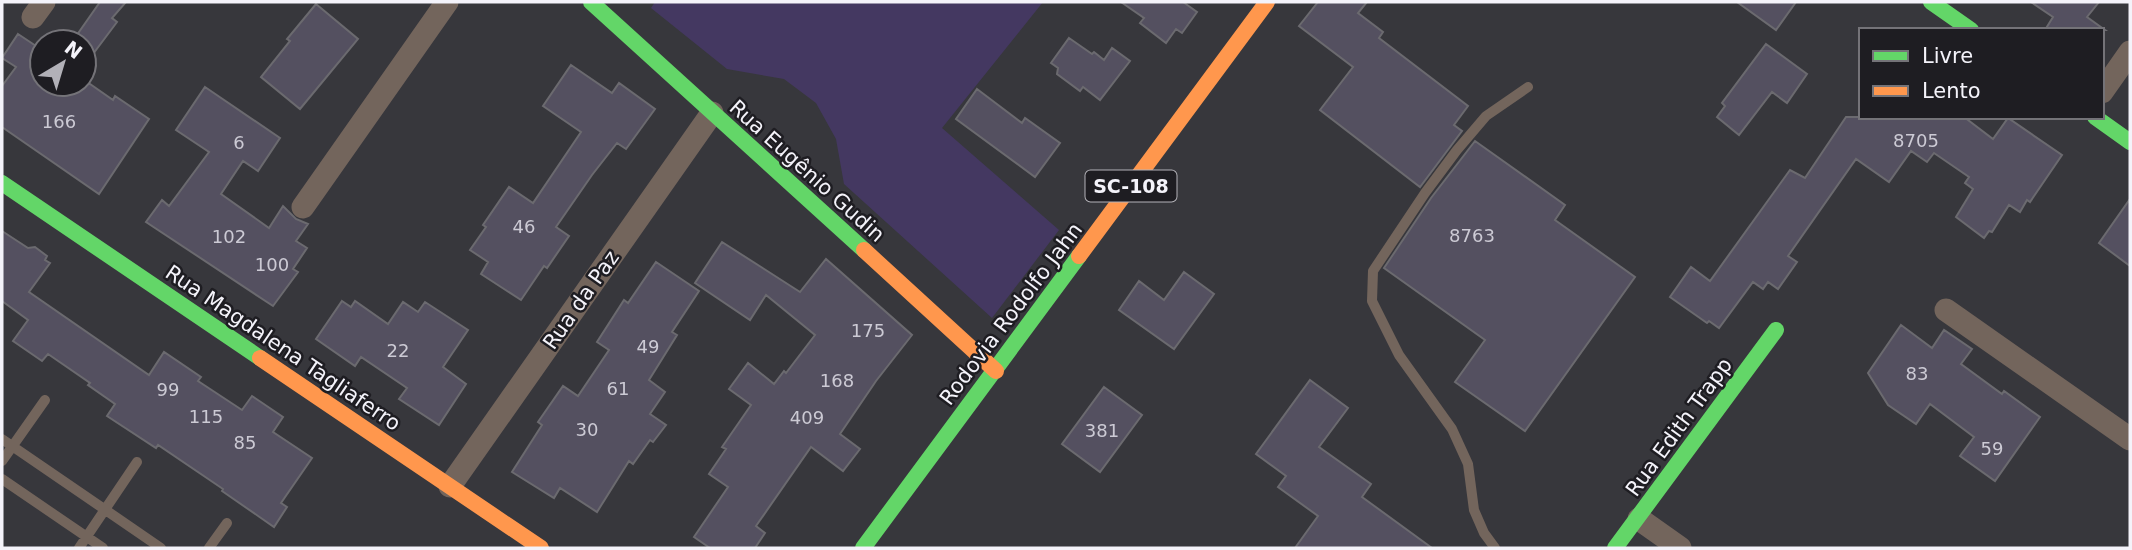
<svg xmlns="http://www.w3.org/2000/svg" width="2132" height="550" viewBox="0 0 2132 550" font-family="'DejaVu Sans',sans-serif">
<rect width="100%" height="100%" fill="#37373c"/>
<!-- green -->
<path fill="#443861" d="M655,2H1043L942,128L1059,230L992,318L844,184L836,139L816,103L784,79L727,69L651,8Z"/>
<!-- building -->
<path fill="#545060" stroke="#6b6a6f" stroke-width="2" d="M100,2H126L112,18L117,22L84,66V42H72Z
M1121,2H1183L1197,12L1182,33L1176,29L1166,43L1140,23L1144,18Z
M1318,2H1367L1358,13L1383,32L1379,38L1468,106L1454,125L1462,131L1420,187L1320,110L1353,67L1299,26Z
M1737,2H1796L1776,30Z
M2031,2H2099L2087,17L2105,30H2045L2053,17Z
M316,4L358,39L300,109L261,77L290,41L287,39Z
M18,34L42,50V84H90L113,100L115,96L149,119L99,194L2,127V86L16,67L2,58Z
M1069,38L1092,54L1094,52L1104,60L1112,48L1130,61L1100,100L1083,87L1080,91L1057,74L1058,68L1051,63Z
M1766,44L1807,74L1787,103L1772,92L1739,135L1717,117L1725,106L1722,103Z
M571,65L612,93L619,83L655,109L626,149L617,143L592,175L556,227L569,236L547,268L544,266L521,300L481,274L488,262L470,250L486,227L483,225L509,187L533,203L581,132L543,106Z
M205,87L280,138L258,171L243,161L221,194L269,228L283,206L296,219L308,224L296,241L307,248L293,269L298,272L273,306L146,222L162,200L169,206L209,152L176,130Z
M977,89L1022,123L1025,118L1060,143L1035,177L956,119Z
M1846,117H1964L1993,139L2008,118L2062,155L2030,202L2027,200L2020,212L2009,205L1992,232L1989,231L1984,238L1956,217L1973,189L1965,183L1969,177L1934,153L1927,162L1911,151L1889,182L1856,159L1788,256L1797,262L1778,289L1768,282L1763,289L1753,282L1719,328L1709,321L1707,323L1670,297L1691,267L1710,281L1790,170L1805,178Z
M1475,141L1565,205L1555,220L1635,277L1525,431L1455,382L1485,340L1384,268L1431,198Z
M2130,199V266L2099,243Z
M2,231L28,248L35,247L47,256L45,260L50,263L29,292L149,375L164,352L201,377L198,381L242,410L252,396L283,417L273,432L312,458L281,503L287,507L274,527L222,491L223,489L158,445L156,448L107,416L115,404L88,385L90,383L48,354L42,361L13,341L28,320L2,301Z
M722,242L800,292L826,259L912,335L876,381L840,434L860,449L843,471L811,447L756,526L765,533L755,548H710L694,537L728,487L709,474L726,449L722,447L751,405L729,389L748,363L774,384L784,371L786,373L815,335L766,295L750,320L695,283Z
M656,262L699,291L672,332L677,335L649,380L665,392L650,414L666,425L653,442L650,440L633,464L629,461L597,512L560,488L554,498L512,472L542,425L538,422L563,386L578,396L609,350L597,342L624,300L628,303Z
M1184,272L1214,294L1174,349L1119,310L1139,281L1164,300Z
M342,301L351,307L355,301L388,324L403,302L418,312L425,302L468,330L443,367L466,384L439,425L399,399L407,388L361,357L355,366L316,339Z
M1901,325L1932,348L1944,330L1972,349L1961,364L2002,394L2004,391L2040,417L1995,481L1960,456L1974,437L1930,404L1916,424L1888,405L1868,373Z
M1310,380L1348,408L1319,447L1371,484L1362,497L1432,548H1295L1318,516L1278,487L1286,476L1256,454Z
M1104,387L1142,415L1100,472L1062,444Z"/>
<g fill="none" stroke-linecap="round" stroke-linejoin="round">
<!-- lane -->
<path stroke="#73655c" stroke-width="10" d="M2,439L161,548
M2,461L45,400
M2,479L103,548
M79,548L137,462
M209,548L227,523
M1495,548L1484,533L1474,510L1468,464L1452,429L1399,355L1372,301L1373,271L1425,193L1457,150L1486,116L1528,87"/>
<!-- street -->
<path stroke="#73655c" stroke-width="23" d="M33,17L44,2
M2102,92L2130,52
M303,207L447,2
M1946,310L2130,439
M450,486L712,113
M1639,519L1680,548"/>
<!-- fast -->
<path stroke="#63d668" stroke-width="16" d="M591,2L864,250
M1931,2L1971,30
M2095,117L2130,142
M2,183L260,358
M863,548L1079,256
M1615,548L1776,330"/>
<!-- slow -->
<path stroke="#ff974d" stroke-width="16" d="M864,250L996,371
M1079,256L1267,2
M260,358L541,548"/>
</g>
<g text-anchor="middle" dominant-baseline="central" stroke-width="5" stroke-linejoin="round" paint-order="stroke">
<!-- number labels -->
<g font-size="18" fill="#cccad4">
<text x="59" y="121">166</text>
<text x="1916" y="140">8705</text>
<text x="239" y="142">6</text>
<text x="524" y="226">46</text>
<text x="1472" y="235">8763</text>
<text x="229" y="236">102</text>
<text x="272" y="264">100</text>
<text x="868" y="330">175</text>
<text x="648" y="346">49</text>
<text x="398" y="350">22</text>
<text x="1917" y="373">83</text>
<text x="837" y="380">168</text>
<text x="618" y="388">61</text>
<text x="168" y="389">99</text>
<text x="206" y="416">115</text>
<text x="807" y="417">409</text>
<text x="587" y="429">30</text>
<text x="1102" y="430">381</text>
<text x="245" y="442">85</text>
<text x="1992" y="448">59</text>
</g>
<!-- shield labels -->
<rect fill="#1e1d22" stroke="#b4b3b9" stroke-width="2" x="1085.5" y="170.5" width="91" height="31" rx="5"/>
<g font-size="19" font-weight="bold" fill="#f4f3fa">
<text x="1131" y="186">SC-108</text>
</g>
<!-- street labels -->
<g font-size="21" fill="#f4f3fa" stroke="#1e1d22">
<text transform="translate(807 171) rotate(42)">Rua Eugênio Gudin</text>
<text transform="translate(581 300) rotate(-55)">Rua da Paz</text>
<text transform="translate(1011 314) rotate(-53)">Rodovia Rodolfo Jahn</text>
<text transform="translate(283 348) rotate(34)">Rua Magdalena Tagliaferro</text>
<text transform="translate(1679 427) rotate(-54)">Rua Edith Trapp</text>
</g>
</g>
<!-- border -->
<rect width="2132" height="550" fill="none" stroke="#f4f3fa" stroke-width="7"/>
<!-- legend -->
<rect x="1859" y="28" width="245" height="91" fill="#1e1d22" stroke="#747378" stroke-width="2"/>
<rect x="1873" y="51" width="35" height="10" fill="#63d668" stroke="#747378" stroke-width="2"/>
<text x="1922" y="63" font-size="21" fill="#f4f3fa">Livre</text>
<rect x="1873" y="86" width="35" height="10" fill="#ff974d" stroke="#747378" stroke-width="2"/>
<text x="1922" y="98" font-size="21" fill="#f4f3fa">Lento</text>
<!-- north arrow -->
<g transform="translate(63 63) rotate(38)"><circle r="33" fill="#1e1d22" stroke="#747378" stroke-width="2"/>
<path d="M0-5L12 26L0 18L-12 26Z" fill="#b2b1b8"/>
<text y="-10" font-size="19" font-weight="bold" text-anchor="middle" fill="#f4f3fa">N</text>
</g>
</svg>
